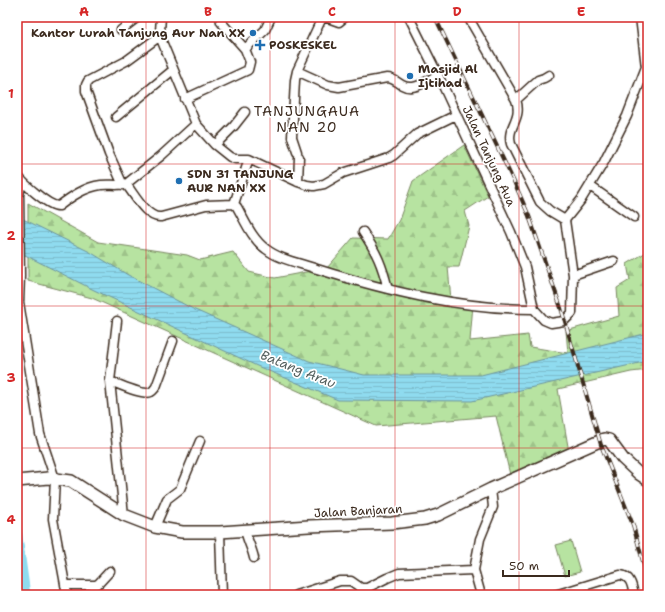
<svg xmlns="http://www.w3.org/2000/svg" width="665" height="612" viewBox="0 0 665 612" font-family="'Shantell Sans',sans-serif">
<defs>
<pattern id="forest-firs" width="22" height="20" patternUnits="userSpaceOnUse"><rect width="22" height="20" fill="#b7e3a1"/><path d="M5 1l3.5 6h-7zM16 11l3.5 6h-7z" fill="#9ec38a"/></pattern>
<pattern id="water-rules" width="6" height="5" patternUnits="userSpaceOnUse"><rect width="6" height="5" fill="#8fdbef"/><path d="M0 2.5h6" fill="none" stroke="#7cbccc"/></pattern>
</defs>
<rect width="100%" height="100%" fill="#fff"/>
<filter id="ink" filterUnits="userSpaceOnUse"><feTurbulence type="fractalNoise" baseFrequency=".025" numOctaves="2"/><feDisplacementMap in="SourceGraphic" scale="8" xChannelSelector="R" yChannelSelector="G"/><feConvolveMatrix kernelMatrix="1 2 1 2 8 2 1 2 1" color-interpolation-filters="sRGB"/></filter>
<g filter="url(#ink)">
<!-- grass -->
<path fill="#b7e3a1" stroke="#798660" d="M571,541L580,572L565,576L556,545Z"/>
<!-- forest -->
<path fill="url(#forest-firs)" stroke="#798660" d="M464,145L488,196L465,211L469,226L459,267H448L451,300L473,304L470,341L528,335L530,347L568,353L566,331L619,316L617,288L630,280L627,264L648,251V370L631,372L558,389L569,452L511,479L496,416L376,426L92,298L28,281V203L98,242L187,255L200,260L233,252L249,272L275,278L327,268L353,238L388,239L399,220L413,181Z"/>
<!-- water -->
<path fill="url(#water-rules)" stroke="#6d949b" d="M17,216L90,252L128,275L195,310L309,361L364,375H481L648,333V361L472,401L338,400L257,366L94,290L25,255L17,258Z"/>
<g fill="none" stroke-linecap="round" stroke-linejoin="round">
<!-- canal -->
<path stroke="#8fdbef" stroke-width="9" d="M17,529L26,595"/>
<!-- street casing -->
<g stroke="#3b2a1e" stroke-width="11">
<path id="street" d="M161,17L160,31L161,39L196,124L215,145L230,157L235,159H249L298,182L307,185L314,186L324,184L343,173L389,158L394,155L417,134L456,115
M220,17L221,22L245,49L265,30L271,17
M409,17L438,75L511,232L525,267L534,309
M468,17L516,100L538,80L544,78L549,75
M121,30L138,17
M297,71L328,85L339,87L387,78C393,78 397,82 402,85C414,92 428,80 438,75
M185,99L248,70L250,62L245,49
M516,100C523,119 506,127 511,144L540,202L550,211L565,220
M116,117L173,70
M215,145L234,126L245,112
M297,152L292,137L295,80L297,71L321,20L325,17L339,22L345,17
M17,175C23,183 49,207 59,206C71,197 85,187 101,185C109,184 119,186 126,184L161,156L196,124
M22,181L19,195L20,276L19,302L40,434L55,479L53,519L67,595
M298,182L299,157
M126,184C134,194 147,219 161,217L206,205L234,204L237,207C245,221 252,239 266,249C280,260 300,263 317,269C387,291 461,309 534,309L544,320L551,323L564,321L572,313L573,275L565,220L581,200L604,162L627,116L646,67L640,17
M123,185L109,154L86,91V85L88,81L126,61L160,36
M590,186L634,217
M234,204L249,159
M363,232C377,253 382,265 388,289
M573,275L614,261
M117,321L110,381L124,515
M110,381C118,384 144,396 151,392C153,391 155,388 156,387L173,341
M155,527L167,499L180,489L200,441
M245,530C247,540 252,548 254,558
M220,532L222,595
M65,585H96L99,583L110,571
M296,595L340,581H351L361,588H367L387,578L399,573L474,570
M481,595L474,570L480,539L493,507L491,489
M555,595L620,575C631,576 632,586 634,595"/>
</g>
<!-- secondary casing -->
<g stroke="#3b2a1e" stroke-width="14">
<path id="secondary" d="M17,481L48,478L71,481L124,515L155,527L182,532H220L309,526L392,523L425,519L438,515L491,489L604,439L609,440L623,459L639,474L648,480"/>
</g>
<!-- street -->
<use href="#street" stroke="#fff" stroke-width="8"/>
<!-- secondary -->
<use href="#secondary" stroke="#fff" stroke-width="11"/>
<!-- rail casing -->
<g stroke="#3b2a1e" stroke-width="4">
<path id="rail" d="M435,17L515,184L529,216L561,308L601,445L633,525L648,580"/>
</g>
<!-- rail -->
<use href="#rail" stroke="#fff" stroke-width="2.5" stroke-dasharray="8" stroke-linecap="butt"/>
</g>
</g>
<!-- grid -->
<path fill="none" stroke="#d62828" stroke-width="1" stroke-opacity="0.55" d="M146,17V595M270,17V595M395,17V595M519,17V595M17,164H648M17,306H648M17,448H648"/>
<!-- markers -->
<g fill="#1f6fb2" stroke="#fff" stroke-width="1.5">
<circle cx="253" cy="33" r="4"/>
<path d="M258 39h4v4h4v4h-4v4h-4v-4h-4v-4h4z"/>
<circle cx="410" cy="76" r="4"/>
<circle cx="179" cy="181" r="4"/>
</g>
<g text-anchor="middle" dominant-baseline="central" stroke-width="3.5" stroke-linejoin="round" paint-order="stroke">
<!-- poi labels -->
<g font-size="12" font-weight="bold" fill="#3b2a1e" stroke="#fff" text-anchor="start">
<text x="245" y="33" text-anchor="end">Kantor Lurah Tanjung Aur Nan XX</text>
<text x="269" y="45">POSKESKEL</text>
<text x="418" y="69">Masjid Al<tspan x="418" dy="14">Ijtihad</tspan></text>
<text x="187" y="174">SDN 31 TANJUNG<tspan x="187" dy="14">AUR NAN XX</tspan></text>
</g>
<!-- street labels -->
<g font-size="12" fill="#3b2a1e" stroke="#fff">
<text transform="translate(489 156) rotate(65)">Jalan Tanjung Aua</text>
<text transform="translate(358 511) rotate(-3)">Jalan Banjaran</text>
</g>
<!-- water labels -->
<g font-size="13" font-style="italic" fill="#545f5d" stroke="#fff">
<text transform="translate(298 369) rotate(22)">Batang Arau</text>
</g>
<!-- quarter labels -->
<g font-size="14" letter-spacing="1" fill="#3b2a1e" stroke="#fff">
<text x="307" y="111">TANJUNGAUA<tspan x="307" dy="16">NAN 20</tspan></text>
</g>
</g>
<!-- margin -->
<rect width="665" height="612" fill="none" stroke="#fff" stroke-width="44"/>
<!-- scale -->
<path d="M503 570v6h66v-6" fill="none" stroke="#3b2a1e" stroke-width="2"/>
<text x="509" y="570" font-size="12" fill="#3b2a1e" stroke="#ffffff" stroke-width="3" paint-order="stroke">50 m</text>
<rect x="22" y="22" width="621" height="568" fill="none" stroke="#d62828" stroke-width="1.5"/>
<g font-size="13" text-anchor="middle" font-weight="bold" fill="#d62828">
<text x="84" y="16">A</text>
<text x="208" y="16">B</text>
<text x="332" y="16">C</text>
<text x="457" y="16">D</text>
<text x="581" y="16">E</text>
<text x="11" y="98">1</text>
<text x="11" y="240">2</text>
<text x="11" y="382">3</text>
<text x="11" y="524">4</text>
</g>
</svg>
